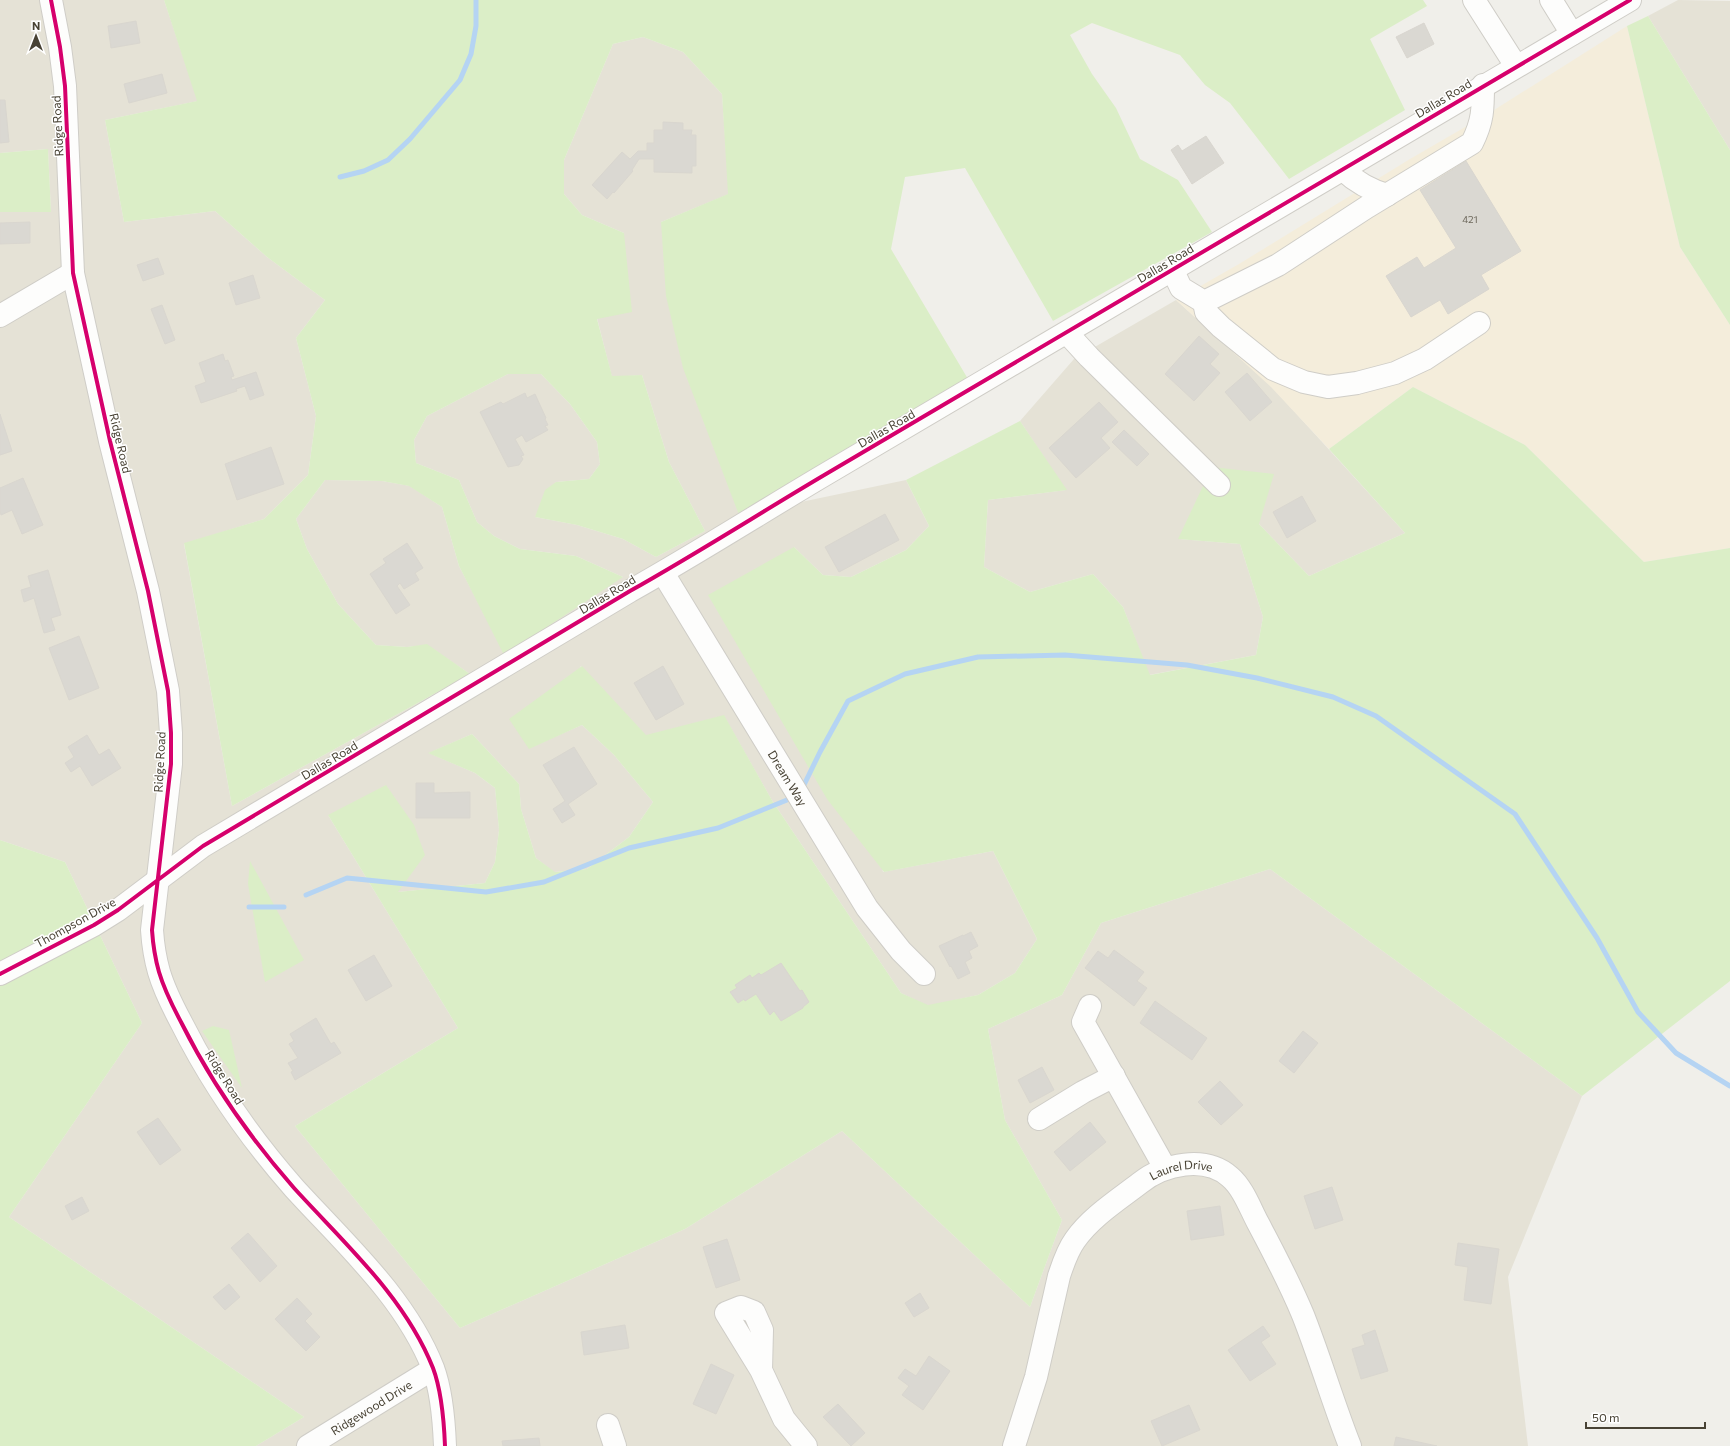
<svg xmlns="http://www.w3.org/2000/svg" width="1730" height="1446" viewBox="0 0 1730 1446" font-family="Commissioner,sans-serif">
<rect width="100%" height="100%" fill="#f0efea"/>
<!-- residential -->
<path fill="#e5e2d6" d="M0,0H164L198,101L105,120L124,222L215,211L267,257L325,300L296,338L316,416L308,475L264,519L184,544L232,806L470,674L427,645L407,647L376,645L338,604L307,549L296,519L325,480L382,481L410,486L442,507L459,566L481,608L623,577L576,556L520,549L494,536L477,522L459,480L416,463L414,440L427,416L508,374H541L570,404L597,442L600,464L589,479L556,482L535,517L577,525L623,539L656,557L705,531L669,462L642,375L612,377L597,318L624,233L582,215L564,194V160L613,44L643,37L683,52L722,94L729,194L661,222L739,515L906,480L929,526L906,550L851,577L823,575L794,547L883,872L993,851L1037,939L1015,973L978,995L928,1006L901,993L773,802L724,716L646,736L581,666L529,748L582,725L614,755L653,802L629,837L587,869L554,872L536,858L521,809L519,784L472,734L429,753L475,773L495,788L499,830L495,862L485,883L398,892L328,815L458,1028L295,1126L460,1328L685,1229L842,1131L1030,1307L1062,1220L1005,1120L988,1029L1062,995L1101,923L1270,869L1582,1096L1508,1277L1528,1446H256L304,1417L9,1217L142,1023L65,862L0,840V212H51L48,149L0,153Z
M1678,0L1730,1V150L1648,16Z
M1176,300L1272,387L1405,533L1309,576L1259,524L1179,539L1240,544L1263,617L1256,655L1149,675L1123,607L1093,574L1030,592L984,567L988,500L1066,490L1020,421L1074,359Z"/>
<!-- commercial -->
<path fill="#f4eddb" d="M1627,26L1680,247L1730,325V548L1644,562L1525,445L1413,387L1329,449L1271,387L1176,300L1239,264L1410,159L1491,112Z"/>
<!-- green -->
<path fill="#dbeec7" d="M164,0H1423L1427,6L1370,39L1405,110L1289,179L1230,103L1205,85L1180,55L1092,23L1070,35L1092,74L1116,108L1140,159L1178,180L1212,232L1053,321L965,168L905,177L891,249L968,379L739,515L683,368L666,296L661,222L728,194L722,94L683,52L643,37L613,44L564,160V194L582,215L624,233L632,312L597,319L612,376L642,375L669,462L705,531L656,557L623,539L577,525L535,517L545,490L556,482L589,479L600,464L597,442L570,404L541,374H508L427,416L414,440L416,463L459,480L477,522L494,536L520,549L576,556L623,577L504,655L459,566L442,507L409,486L382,481L325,480L296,519L307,549L338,604L376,645L407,647L427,644L470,674L232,806L184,543L264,519L308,475L316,416L296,338L325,300L267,257L215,211L124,222L105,120L197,101Z
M1648,16L1730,150V325L1680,247L1627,26Z
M48,149L51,212H0V153Z
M1413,387L1525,445L1644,562L1730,548V981L1582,1096L1270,869L1101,923L1062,995L988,1029L1005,1120L1062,1220L1030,1307L842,1131L685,1229L460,1328L295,1126L458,1028L328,815L386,785L414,825L425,855L398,892L485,883L495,862L499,830L495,788L475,773L428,753L472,734L519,784L521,809L536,858L555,872L587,869L629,837L653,802L614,755L582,725L529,749L509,719L582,666L646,735L724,715L773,802L901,993L928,1005L978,995L1015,973L1037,939L993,851L884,872L827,799L708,595L794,547L823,575L851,577L906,550L929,526L906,480L1020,421L1067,490L988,500L984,567L1030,592L1093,574L1123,607L1150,675L1256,655L1263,617L1240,544L1178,539L1212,467L1274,474L1259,524L1309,576L1405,533L1329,449Z
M0,840L65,862L142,1023L9,1217L304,1417L256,1446H0Z
M250,861L304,960L265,982L248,884Z
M213,1026L229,1030L242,1088L202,1031Z"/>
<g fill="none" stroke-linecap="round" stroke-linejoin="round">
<!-- stream -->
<path stroke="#b5d4f3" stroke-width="5" d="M340,177L364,171L388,160L410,139L460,80L471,54L476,26V0
M802,789L820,752L848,701L905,674L978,657L1065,655L1187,665L1257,678L1333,697L1376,716L1515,814L1597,938L1638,1012L1676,1053L1730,1086
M306,895L347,878L486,892L544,882L629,848L718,828L787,800
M249,907H284"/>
</g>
<!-- building -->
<path fill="#dad8d2" stroke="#d9d6cf" d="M136,21L140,43L111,48L108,26Z
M1424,23L1434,44L1407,58L1396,37Z
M162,74L167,93L129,103L124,84Z
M0,100H5L9,142L0,143Z
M663,122L683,123V130H692L691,135H696V166H692V173L654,172V159H639L632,170L633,171L614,193L613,192L607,199L592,185L622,152L630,159L638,151H647V143H654V130H663Z
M1206,136L1224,163L1192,184L1171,150L1178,145L1182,151Z
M1466,161L1521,251L1481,275L1489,289L1448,314L1440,300L1411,317L1386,276L1417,257L1424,268L1456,248L1420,190Z
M30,222V243L0,244V223Z
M158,258L164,274L143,281L137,265Z
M253,275L260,298L236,305L229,283Z
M162,305L175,340L165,344L151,309Z
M1199,336L1219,354L1210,364L1220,373L1194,401L1165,374Z
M223,354L225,361L228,360L234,376L231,377L232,380L256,372L264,395L250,400L245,386L236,389L237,391L201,403L195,386L206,382L199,363Z
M1247,373L1272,402L1250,421L1225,392Z
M525,393L527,398L535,394L546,418L545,419L548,425L545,426L548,430L526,442L522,435L515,439L524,455L521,456L523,459L519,465L508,467L480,412L501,402L503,404Z
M1099,402L1118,422L1101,438L1110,448L1076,478L1049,448Z
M0,414L12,451L0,455Z
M1124,430L1149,454L1137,466L1112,442Z
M271,447L284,484L237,500L225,464Z
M23,478L43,525L22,534L12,510L1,515L0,511V488Z
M1302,496L1316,521L1287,538L1273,512Z
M885,514L899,540L839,572L825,547Z
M407,543L423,568L415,573L419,580L404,589L400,583L397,586L410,605L396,614L370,574L386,563L383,559Z
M48,570L61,615L51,618L55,630L44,633L34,598L24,602L21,590L31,587L28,576Z
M79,636L99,688L69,700L49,648Z
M663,666L684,704L656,720L634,683Z
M87,735L99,755L109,749L121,768L92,786L80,766L71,772L65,763L74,757L68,747Z
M574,747L597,784L568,804L575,815L562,823L553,809L565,801L543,765Z
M416,783H434V793L470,792V818H416Z
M971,932L978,946L969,951L972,958L965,962L970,973L958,979L951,966L950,967L939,946L963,935V936Z
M1114,950L1144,972L1137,981L1147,988L1134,1006L1085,968L1098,951L1108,958Z
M374,955L392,986L366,1001L348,970Z
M781,963L800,991L802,990L809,1002L803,1007V1008L781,1021L774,1011L770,1015L756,994L745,1001L744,999L738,1003L730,992L737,988L735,985L750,975L752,978L759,973L761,975Z
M1155,1001L1207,1038L1192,1060L1140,1023Z
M316,1018L331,1044L334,1042L341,1053L295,1080L291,1072L293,1071L288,1063L298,1058L289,1044L294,1041L290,1034Z
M1303,1031L1318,1043L1294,1073L1279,1061Z
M1042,1067L1054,1090L1030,1103L1018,1080Z
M1220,1081L1243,1105L1221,1125L1198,1102Z
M158,1118L181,1150L160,1165L137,1132Z
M1090,1122L1106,1142L1070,1171L1054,1152Z
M1332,1187L1343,1220L1315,1229L1304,1196Z
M82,1197L89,1211L72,1220L65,1206Z
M1220,1206L1224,1235L1191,1240L1187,1211Z
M248,1233L277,1266L260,1282L231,1248Z
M727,1239L740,1280L716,1288L703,1247Z
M1458,1243L1499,1249L1491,1304L1464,1300L1468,1267L1455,1265Z
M229,1284L240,1297L225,1310L213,1297Z
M920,1293L929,1308L914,1317L905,1303Z
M297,1298L312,1314L305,1321L320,1337L306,1351L275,1319Z
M625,1325L629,1348L584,1355L581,1332Z
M1263,1326L1270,1336L1261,1342L1276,1364L1250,1381L1228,1350Z
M1375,1330L1388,1371L1361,1379L1352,1349L1365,1345L1362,1335Z
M929,1356L950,1371L923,1410L902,1395L909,1386L898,1378L905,1369L916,1376Z
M711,1364L734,1375L716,1414L693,1404Z
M838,1404L865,1433L851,1446L823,1417Z
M1189,1405L1200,1430L1162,1446L1151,1421Z
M1396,1437L1437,1446H1394Z
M539,1438L540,1446H503L502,1441Z"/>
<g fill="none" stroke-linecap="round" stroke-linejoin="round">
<!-- minor casing -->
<g stroke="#cfcdc7" stroke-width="24">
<g id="minor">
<path d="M51,0L60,47L65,86L73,273L110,441L148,591L168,691L171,733V764L152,930C153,945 155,958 159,972C164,989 173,1007 181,1022C211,1082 250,1138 294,1188C344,1243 405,1297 433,1368C442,1392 444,1421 445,1446"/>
<path d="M1474,0L1516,66"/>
<path d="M1551,0L1572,34"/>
<path d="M1343,170C1356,182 1370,190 1387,195"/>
<path d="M1173,271L1181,288L1204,302L1278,265L1367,207L1472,143C1483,121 1483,109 1483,85"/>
<path d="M1204,302L1206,312L1221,327L1273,369L1304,382L1328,387L1357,383L1395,373L1425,359L1479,323"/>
<path d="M0,316L73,273"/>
<path d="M1067,333L1089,357L1219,485"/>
<path id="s1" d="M663,573L867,908L901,951L924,974"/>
<path d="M0,974L94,925L118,910L203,846L630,591C696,554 760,513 826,474C1094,317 1361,157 1630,0"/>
<path d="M1090,1006L1083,1022L1165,1168"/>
<path d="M1039,1119L1083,1092L1114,1076"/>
<path d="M761,1370L762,1330L754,1312L741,1307L726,1313L761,1370L784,1419L806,1446"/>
<path d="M608,1425L615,1446"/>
<path id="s2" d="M308,1446L433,1369"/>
<path id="s3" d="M1014,1446L1036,1377L1059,1276C1063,1264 1067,1251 1075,1240C1091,1217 1118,1200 1140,1183C1164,1164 1205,1155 1230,1177C1243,1188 1250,1208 1258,1223C1274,1253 1290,1284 1303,1315C1320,1358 1333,1403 1350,1446"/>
</g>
</g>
<!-- minor -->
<use href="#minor" stroke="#fdfdfc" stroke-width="22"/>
<!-- cycleway casing -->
<g stroke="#fff" stroke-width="6">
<path id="cycleway" d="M51,0L60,47L65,86L73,273L110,441L148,591L168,691L171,733V764L152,930C153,945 155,958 159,972C164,989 173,1007 181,1022C211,1082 250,1138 294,1188C344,1243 405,1297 433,1368C442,1392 444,1421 445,1446
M0,974L94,925L118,910L203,846L630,591C696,554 760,513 826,474C1094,317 1361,157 1630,0"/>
</g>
<!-- cycleway -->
<use href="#cycleway" stroke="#d6006c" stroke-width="4"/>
</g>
<g text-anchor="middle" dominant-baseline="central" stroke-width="3" stroke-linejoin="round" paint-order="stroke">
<!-- number labels -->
<g font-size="10" fill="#6d685c">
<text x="1470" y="219">421</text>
</g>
<!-- street labels -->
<g font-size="12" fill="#484234" stroke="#fff">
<text transform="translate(1443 98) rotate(-31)">Dallas Road</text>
<text transform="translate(57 126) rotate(-93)">Ridge Road</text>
<text transform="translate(1165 263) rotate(-31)">Dallas Road</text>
<text transform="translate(886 428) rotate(-30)">Dallas Road</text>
<text transform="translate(121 443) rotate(77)">Ridge Road</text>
<text transform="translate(607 594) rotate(-31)">Dallas Road</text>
<text transform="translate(329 760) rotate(-31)">Dallas Road</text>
<text transform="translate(159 762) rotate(-87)">Ridge Road</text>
<text stroke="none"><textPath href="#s1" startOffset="240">Dream Way</textPath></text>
<text transform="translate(75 922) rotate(-29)">Thompson Drive</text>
<text transform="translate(225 1077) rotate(58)">Ridge Road</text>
<text stroke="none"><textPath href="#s3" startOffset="347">Laurel Drive</textPath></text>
<text stroke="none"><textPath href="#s2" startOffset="74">Ridgewood Drive</textPath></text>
</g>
</g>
<!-- north arrow -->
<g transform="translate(36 36)" stroke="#ffffff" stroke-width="3" paint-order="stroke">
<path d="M0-3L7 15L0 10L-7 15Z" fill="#484234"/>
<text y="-6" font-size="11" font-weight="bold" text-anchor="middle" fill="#484234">N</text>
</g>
<!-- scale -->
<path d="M1586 1422v6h119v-6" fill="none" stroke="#484234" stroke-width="2"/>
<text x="1592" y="1422" font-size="12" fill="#484234" stroke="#ffffff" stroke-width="3" paint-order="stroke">50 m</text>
</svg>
